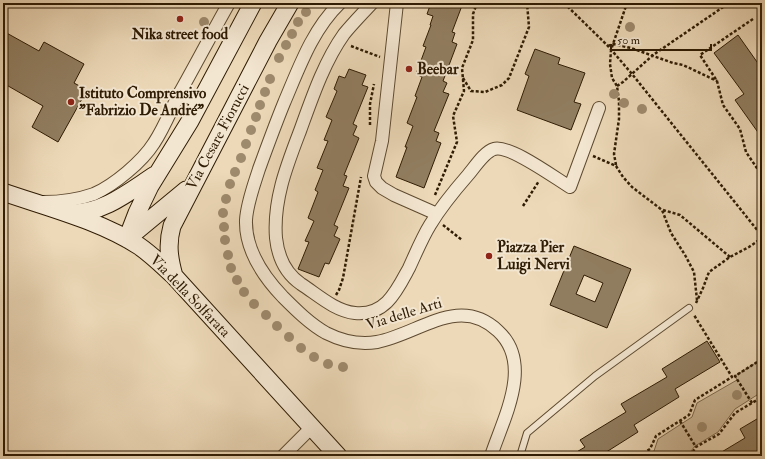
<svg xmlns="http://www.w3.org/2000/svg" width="765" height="459" viewBox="0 0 765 459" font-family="'IM FELL Double Pica',serif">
<rect width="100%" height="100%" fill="#edd9b8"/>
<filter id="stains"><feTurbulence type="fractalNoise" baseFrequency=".005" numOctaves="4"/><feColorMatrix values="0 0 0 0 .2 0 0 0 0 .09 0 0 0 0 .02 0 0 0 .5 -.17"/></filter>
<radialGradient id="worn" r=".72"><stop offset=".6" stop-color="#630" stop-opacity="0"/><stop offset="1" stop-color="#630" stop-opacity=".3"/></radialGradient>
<!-- green -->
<path fill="#cdb999" stroke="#7e6a4e" d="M762,359V389L757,395L735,409L718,432L695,446L687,456H646L654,451L658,439L692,417L697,403L737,380L735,376Z"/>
<!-- building -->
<path fill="#917e61" stroke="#2e1b03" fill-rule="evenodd" d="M431,3H463L452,32L455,33L452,42L457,44L443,81L447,83L443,92L449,94L434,131L439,133L436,141L441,143L424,188L396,177L407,147H405L413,126L407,123L417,97L415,96L422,77L416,74L426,47L423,46L431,25H430L433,16L427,14Z
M3,31L39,51L44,42L84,64L74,83L87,90L58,142L32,127L43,106L3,83Z
M738,35L762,69V138L735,100L744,94L714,53Z
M535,49L560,58L558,64L585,73L574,102L581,104L571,130L517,110L529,76L525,74Z
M349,69L366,75L362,85L368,87L353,124L357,126L353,135L359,138L344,175L347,176L343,186L349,188L334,225L338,227L334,236L340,239L329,264L325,263L319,277L298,269L309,242L305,241L314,221L308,218L318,192L315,190L323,170L317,168L328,141L324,140L332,120L326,117L337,91L334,89L339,76L345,78Z
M574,246L631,269L607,328L550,305ZM584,275L603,283L595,302L576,294Z
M707,341L720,362L675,389L679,397L634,425L638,432L600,456H570L585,447L580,440L626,412L621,404L667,377L662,369Z
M762,416V452L756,456H715L745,438L740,429Z"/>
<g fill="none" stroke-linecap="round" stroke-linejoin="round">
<!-- lane casing -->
<g stroke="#5e4a30" stroke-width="8">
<path id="lane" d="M520,456L527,433L595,376L689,308"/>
</g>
<!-- street casing -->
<g stroke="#5e4a30" stroke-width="14">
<path id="street" d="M340,3C312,30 299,68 284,103C275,125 267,147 259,169C254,185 247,203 246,220C245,250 263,276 283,297C296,310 310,324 326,333C342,341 360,345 377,342C419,334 459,294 498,331C534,364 503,419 491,456
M372,3C363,13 353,23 344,34C324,62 312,98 300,131C287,165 273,200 276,238C278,257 285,273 301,284C318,295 335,311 355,313C386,316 397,290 409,268C416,253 422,238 430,225C441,207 454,191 468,175C475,167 484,152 494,149C509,144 555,178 570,187L599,108
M397,3L382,141L374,176L376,182L382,188L394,195L437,214
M179,94L200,102
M43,202C60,202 77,200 94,194C114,185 142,162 154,143C164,128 171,110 179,94C196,64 212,33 229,3
M283,456L312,427"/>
</g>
<!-- secondary casing -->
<g stroke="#2e1b03" stroke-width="19">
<path id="secondary" d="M3,192C49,208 98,220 139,246C152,255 163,266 174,276L338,456
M72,213C104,213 130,191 155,175
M128,238L186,190
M127,239L137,213L150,186L190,121L253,3
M174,276C169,258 167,244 172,226L268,41L290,3"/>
</g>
<!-- path -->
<path stroke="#2e1b03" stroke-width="2.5" stroke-dasharray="3 2" stroke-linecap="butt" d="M564,3L608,46L632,74L762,236
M753,19L700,55L717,81L723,105L740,129L746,152L761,174L762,177
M351,46L380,57
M608,46L613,44L631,48L673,63L683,65L717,81
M463,78L471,91L485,92L502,85L509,78L529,27L527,3
M617,86L623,82L653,55L729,3
M370,125V104L374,84
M593,156L616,166L623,177L632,187L662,210L671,233L685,255L694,272L697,300
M616,165L614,154L619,119V101L617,86L612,78L610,64L611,50L627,3
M435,195L457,142L453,116L464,91L462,68L473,40V14L477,3
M523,206L539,181
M663,210L680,215L730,257
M443,225L462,240
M336,295L339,290L343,278L361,177
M696,303L703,288L709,272L730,257L749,247L762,238
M752,403L735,376L762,359
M680,421L696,447
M639,456L650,449L656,436L689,415L695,400L732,377L694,315
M690,456L696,447L719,434L735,413L757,400L762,394"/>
<!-- lane -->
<use href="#lane" stroke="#f3e6d1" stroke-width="6"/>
<!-- street -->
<use href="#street" stroke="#f3e6d1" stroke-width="12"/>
<!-- secondary -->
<use href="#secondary" stroke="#f3e6d1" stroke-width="17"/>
</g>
<!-- trees -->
<g fill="#9e8a6d">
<circle cx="306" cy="12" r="5"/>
<circle cx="204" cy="22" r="5"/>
<circle cx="298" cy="22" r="5"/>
<circle cx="630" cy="27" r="5"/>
<circle cx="292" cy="34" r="5"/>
<circle cx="286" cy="45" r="5"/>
<circle cx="279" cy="58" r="5"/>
<circle cx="270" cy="79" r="5"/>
<circle cx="265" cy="92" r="5"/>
<circle cx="614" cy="94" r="5"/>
<circle cx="624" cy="103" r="5"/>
<circle cx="260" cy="105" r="5"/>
<circle cx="642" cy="109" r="5"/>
<circle cx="256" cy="117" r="5"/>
<circle cx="251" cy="130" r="5"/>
<circle cx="246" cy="144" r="5"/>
<circle cx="241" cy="158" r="5"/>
<circle cx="235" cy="172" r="5"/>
<circle cx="230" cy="184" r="5"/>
<circle cx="226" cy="199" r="5"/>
<circle cx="223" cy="213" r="5"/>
<circle cx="224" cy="227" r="5"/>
<circle cx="225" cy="240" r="5"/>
<circle cx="228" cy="255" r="5"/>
<circle cx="231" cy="268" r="5"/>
<circle cx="237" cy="280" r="5"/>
<circle cx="244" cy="292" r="5"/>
<circle cx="254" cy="304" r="5"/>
<circle cx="266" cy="315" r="5"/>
<circle cx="277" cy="326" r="5"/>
<circle cx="289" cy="337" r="5"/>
<circle cx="301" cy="348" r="5"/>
<circle cx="314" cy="357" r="5"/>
<circle cx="328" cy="364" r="5"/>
<circle cx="343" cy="367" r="5"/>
<circle cx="737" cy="395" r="5"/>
<circle cx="702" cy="427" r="5"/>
</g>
<!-- markers -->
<g fill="#8f2418" stroke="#f3e6d1" stroke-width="1.5">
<circle cx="180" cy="19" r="4"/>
<circle cx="409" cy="69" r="4"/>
<circle cx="71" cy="102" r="4"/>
<circle cx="489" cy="256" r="4"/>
</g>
<g text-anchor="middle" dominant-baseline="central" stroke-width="4" stroke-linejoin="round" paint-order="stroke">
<!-- poi labels -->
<g font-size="15" font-weight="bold" fill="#2e1b03" stroke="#f3e6d1" text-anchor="start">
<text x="180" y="34" text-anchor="middle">Nika street food</text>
<text x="417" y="69">Beebar</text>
<text x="79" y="93">Istituto Comprensivo<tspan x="79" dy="17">"Fabrizio De André"</tspan></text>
<text x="497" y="247">Piazza Pier<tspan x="497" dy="17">Luigi Nervi</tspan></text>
</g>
<!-- street labels -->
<g font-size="15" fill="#2e1b03" stroke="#f3e6d1">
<text transform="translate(218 137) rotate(-62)">Via Cesare Fiorucci</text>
<text transform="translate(190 296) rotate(46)">Via della Solfarata</text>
<text transform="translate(404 314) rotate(-17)">Via delle Arti</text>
</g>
</g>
<!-- margin -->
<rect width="765" height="459" fill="none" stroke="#edd9b8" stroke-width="16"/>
<rect x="4" y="4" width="757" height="451" fill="none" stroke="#2e1b03" stroke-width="2"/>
<rect x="8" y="8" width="749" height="443" fill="none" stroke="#2e1b03"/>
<!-- scale -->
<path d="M611 44v6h100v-6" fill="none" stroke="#2e1b03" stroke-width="2"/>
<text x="617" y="44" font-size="12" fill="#2e1b03" stroke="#f3e6d1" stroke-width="3" paint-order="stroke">50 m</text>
<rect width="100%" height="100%" filter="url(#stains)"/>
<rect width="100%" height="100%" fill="url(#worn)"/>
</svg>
